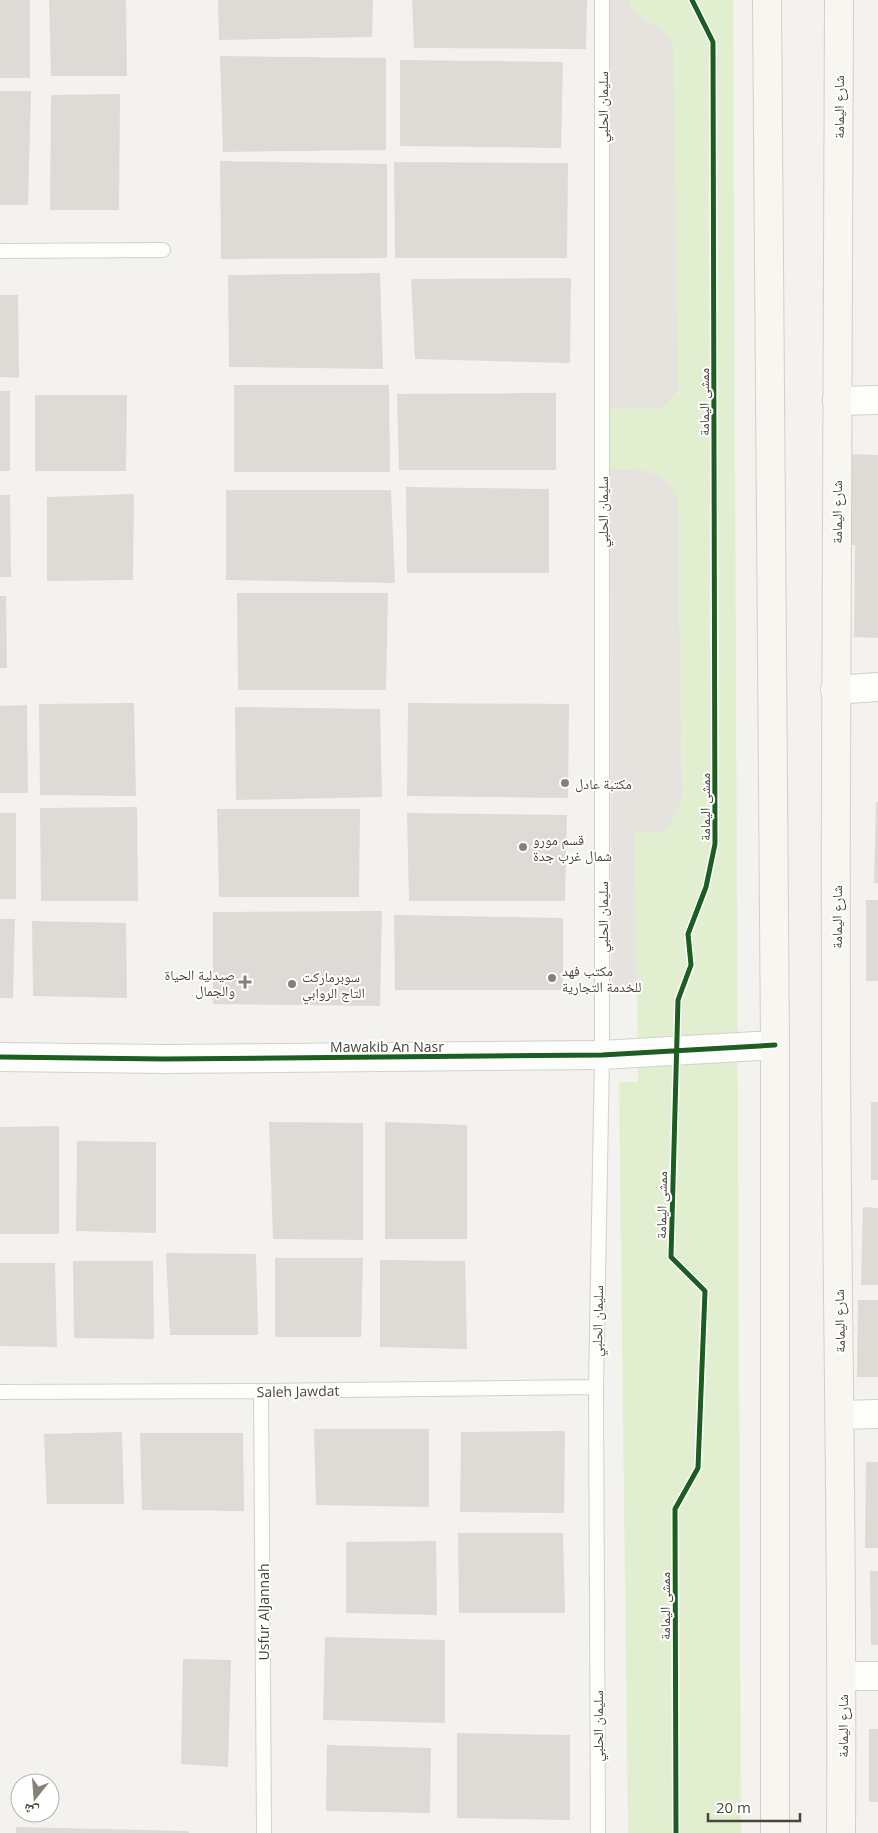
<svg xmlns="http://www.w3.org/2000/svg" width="878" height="1833" viewBox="0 0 878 1833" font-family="'Open Sans','Noto Naskh Arabic',sans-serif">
<rect width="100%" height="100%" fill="#f4f2ee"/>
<!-- green -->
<path fill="#e1eecf" d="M630,0H733L741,1833H628L619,1082H638L635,833L682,795L678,498L667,481L639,469L610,470L609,408H661L659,27L641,17L630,6Z"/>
<!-- parking -->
<path fill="#e6e3df" d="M608,0H630V6L641,17L659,27L673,43L678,389L671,399L661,408H609Z
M639,469L655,474L667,481L678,498L682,795L676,814L664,832L635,833L637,986H611L610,470Z"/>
<!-- building -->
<path fill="#dedbd6" d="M0,0H30V78H0Z
M49,0H126L127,76H51Z
M218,0H373L372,37L219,40Z
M412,0H587L586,49L414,48Z
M220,56L386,58V150L223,152Z
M400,60L563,62L561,148L400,146Z
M0,91H31L28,205H0Z
M120,94L119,210H50L51,95Z
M220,161L387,164V258L221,259Z
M394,162L568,163L567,258H395Z
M380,273L383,369L229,367L228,275Z
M571,278L570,363L415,359L411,279Z
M0,295H18L19,378L0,377Z
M234,385H389L390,472H234Z
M0,391H10V471H0Z
M556,393V470H399L397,394Z
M35,395H127L126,471H35Z
M850,454L878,455V638L854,637L855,545H848Z
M406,487L549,489V573H407Z
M226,490H391L395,583L226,580Z
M134,494L133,580L47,581V497Z
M0,495H10L11,577H0Z
M237,593H388L386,690H238Z
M0,596H6L7,668H0Z
M134,703L136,796L40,795L39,704Z
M408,703L569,704L568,798L407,796Z
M27,705L28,793H0V706Z
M235,707L380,709L382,797L236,800Z
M876,802H878V883H874Z
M137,807L138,901H41L40,808Z
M217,809H360L359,897H219Z
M0,813H16V899H0Z
M407,813L567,815L565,901H409Z
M866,900H878V981H866Z
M382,911L380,1006L213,1004V912Z
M394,915L563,918V990H395Z
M0,919H15L13,998H0Z
M32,921L126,923L127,998L33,996Z
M871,1102H878V1180H871Z
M269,1122L363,1123V1240L273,1239Z
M385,1122L467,1125V1239H385Z
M59,1126V1234H0V1127Z
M77,1141L156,1142V1233L76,1231Z
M863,1207L878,1208V1285H861Z
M166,1253L256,1254L258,1335H170Z
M275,1258H363L361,1337H275Z
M380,1260L465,1261L467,1349L380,1347Z
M73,1261H153L154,1339L74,1338Z
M0,1263H55L57,1347L0,1346Z
M858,1300H878V1377H857Z
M314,1429H429V1507L316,1505Z
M565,1431L564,1513L460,1512L461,1432Z
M122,1432L124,1504H47L44,1434Z
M140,1433H243L244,1511L142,1510Z
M866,1462H878V1548H865Z
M458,1533H563L565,1613H459Z
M436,1541L437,1615L346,1613V1542Z
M870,1571H878V1645H871Z
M325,1637L445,1640V1723L323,1720Z
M183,1659L231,1660L228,1767L181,1764Z
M869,1729H878V1802H869Z
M457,1733L570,1735V1820L457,1818Z
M327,1745L431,1748L430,1813L326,1811Z
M16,1827L189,1831V1833H16Z"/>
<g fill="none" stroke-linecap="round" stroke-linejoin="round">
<!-- service casing -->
<g stroke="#d2d0cb" stroke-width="16">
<path id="service" d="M0,251L163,250
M261,1391L264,1833
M0,1392L261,1391L596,1387
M598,1833L596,1387L602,1055V0"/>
</g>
<!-- minor casing -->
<g stroke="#d2d0cb" stroke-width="30">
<path id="minor" d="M837,401L878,400
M835,690L878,687
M0,1057L164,1059L602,1055L775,1045
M840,1415L878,1414
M842,1676H878"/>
</g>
<!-- secondary casing -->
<g stroke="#d3cfc5" stroke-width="30">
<path id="secondary" d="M767,0L775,1045V1833
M839,0C837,350 835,700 836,1050C837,1311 843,1572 841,1833"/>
</g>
<!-- service -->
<use href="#service" stroke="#fdfdfc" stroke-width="14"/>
<!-- minor -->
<use href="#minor" stroke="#fdfdfc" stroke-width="28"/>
<!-- secondary -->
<use href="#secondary" stroke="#f7f6f1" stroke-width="28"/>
<!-- cycleway casing -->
<g stroke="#fff" stroke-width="8">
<path id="cycleway" d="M0,1057L164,1059L602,1055L775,1045
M676,1833L675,1509L698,1468L705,1291L671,1257L678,1000L691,965L688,934L706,887L715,844L713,42L692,0"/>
</g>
<!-- cycleway -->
<use href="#cycleway" stroke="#1b5e20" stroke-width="5"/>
</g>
<!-- markers -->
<g fill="#868178" stroke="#fff" stroke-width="2">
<circle cx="565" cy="783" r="5"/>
<circle cx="523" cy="847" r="5"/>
<circle cx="552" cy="978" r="5"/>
<path d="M242.5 974.5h5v5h5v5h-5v5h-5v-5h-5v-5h5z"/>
<circle cx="292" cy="984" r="5"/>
</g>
<g text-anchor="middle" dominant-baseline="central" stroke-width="4" stroke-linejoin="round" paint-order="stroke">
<!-- street labels -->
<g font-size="14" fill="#4b4439" stroke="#fff">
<text transform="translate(602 107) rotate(-90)">سليمان الحلبي</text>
<text transform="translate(838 107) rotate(-90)">شارع اليمامة</text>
<text transform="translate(703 402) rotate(-90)">ممشى اليمامة</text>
<text transform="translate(602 512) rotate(-90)">سليمان الحلبي</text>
<text transform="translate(836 512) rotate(-90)">شارع اليمامة</text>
<text transform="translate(704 807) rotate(-90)">ممشى اليمامة</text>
<text transform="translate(602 917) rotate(-90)">سليمان الحلبي</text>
<text transform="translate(836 917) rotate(-90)">شارع اليمامة</text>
<text x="387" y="1046">Mawakib An Nasr</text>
<text transform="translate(661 1205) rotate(-89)">ممشى اليمامة</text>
<text transform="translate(597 1321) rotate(-89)">سليمان الحلبي</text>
<text transform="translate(839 1321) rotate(-91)">شارع اليمامة</text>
<text transform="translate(298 1391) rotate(-1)">Saleh Jawdat</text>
<text transform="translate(664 1606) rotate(-90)">ممشى اليمامة</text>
<text transform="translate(263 1612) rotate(-90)">Usfur AlJannah</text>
<text transform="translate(597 1726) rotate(-90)">سليمان الحلبي</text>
<text transform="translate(842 1726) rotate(-90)">شارع اليمامة</text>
</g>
<!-- poi labels -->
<g font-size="14" fill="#4b4439" stroke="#fff" text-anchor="start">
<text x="575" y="783">مكتبة عادل</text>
<text x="533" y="839">قسم مورو<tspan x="533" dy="16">شمال غرب جدة</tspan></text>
<text x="562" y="970">مكتب فهد<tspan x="562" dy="16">للخدمة التجارية</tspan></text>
<text x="235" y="974" text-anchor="end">صيدلية الحياة<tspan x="235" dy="16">والجمال</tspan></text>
<text x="302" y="976">سوبرماركت<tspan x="302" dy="16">التاج الروابي</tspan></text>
</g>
</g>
<!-- north arrow -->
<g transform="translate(35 1798) rotate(197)"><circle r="24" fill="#ffffff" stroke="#b7b4b0"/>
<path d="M0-4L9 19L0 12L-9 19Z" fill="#868178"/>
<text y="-8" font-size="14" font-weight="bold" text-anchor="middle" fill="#4b4439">ش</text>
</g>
<!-- scale -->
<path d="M708 1813v8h92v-8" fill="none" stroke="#4b4439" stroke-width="2.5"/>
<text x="716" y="1813" font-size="15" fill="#4b4439" stroke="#ffffff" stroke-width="4" paint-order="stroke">20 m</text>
</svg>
